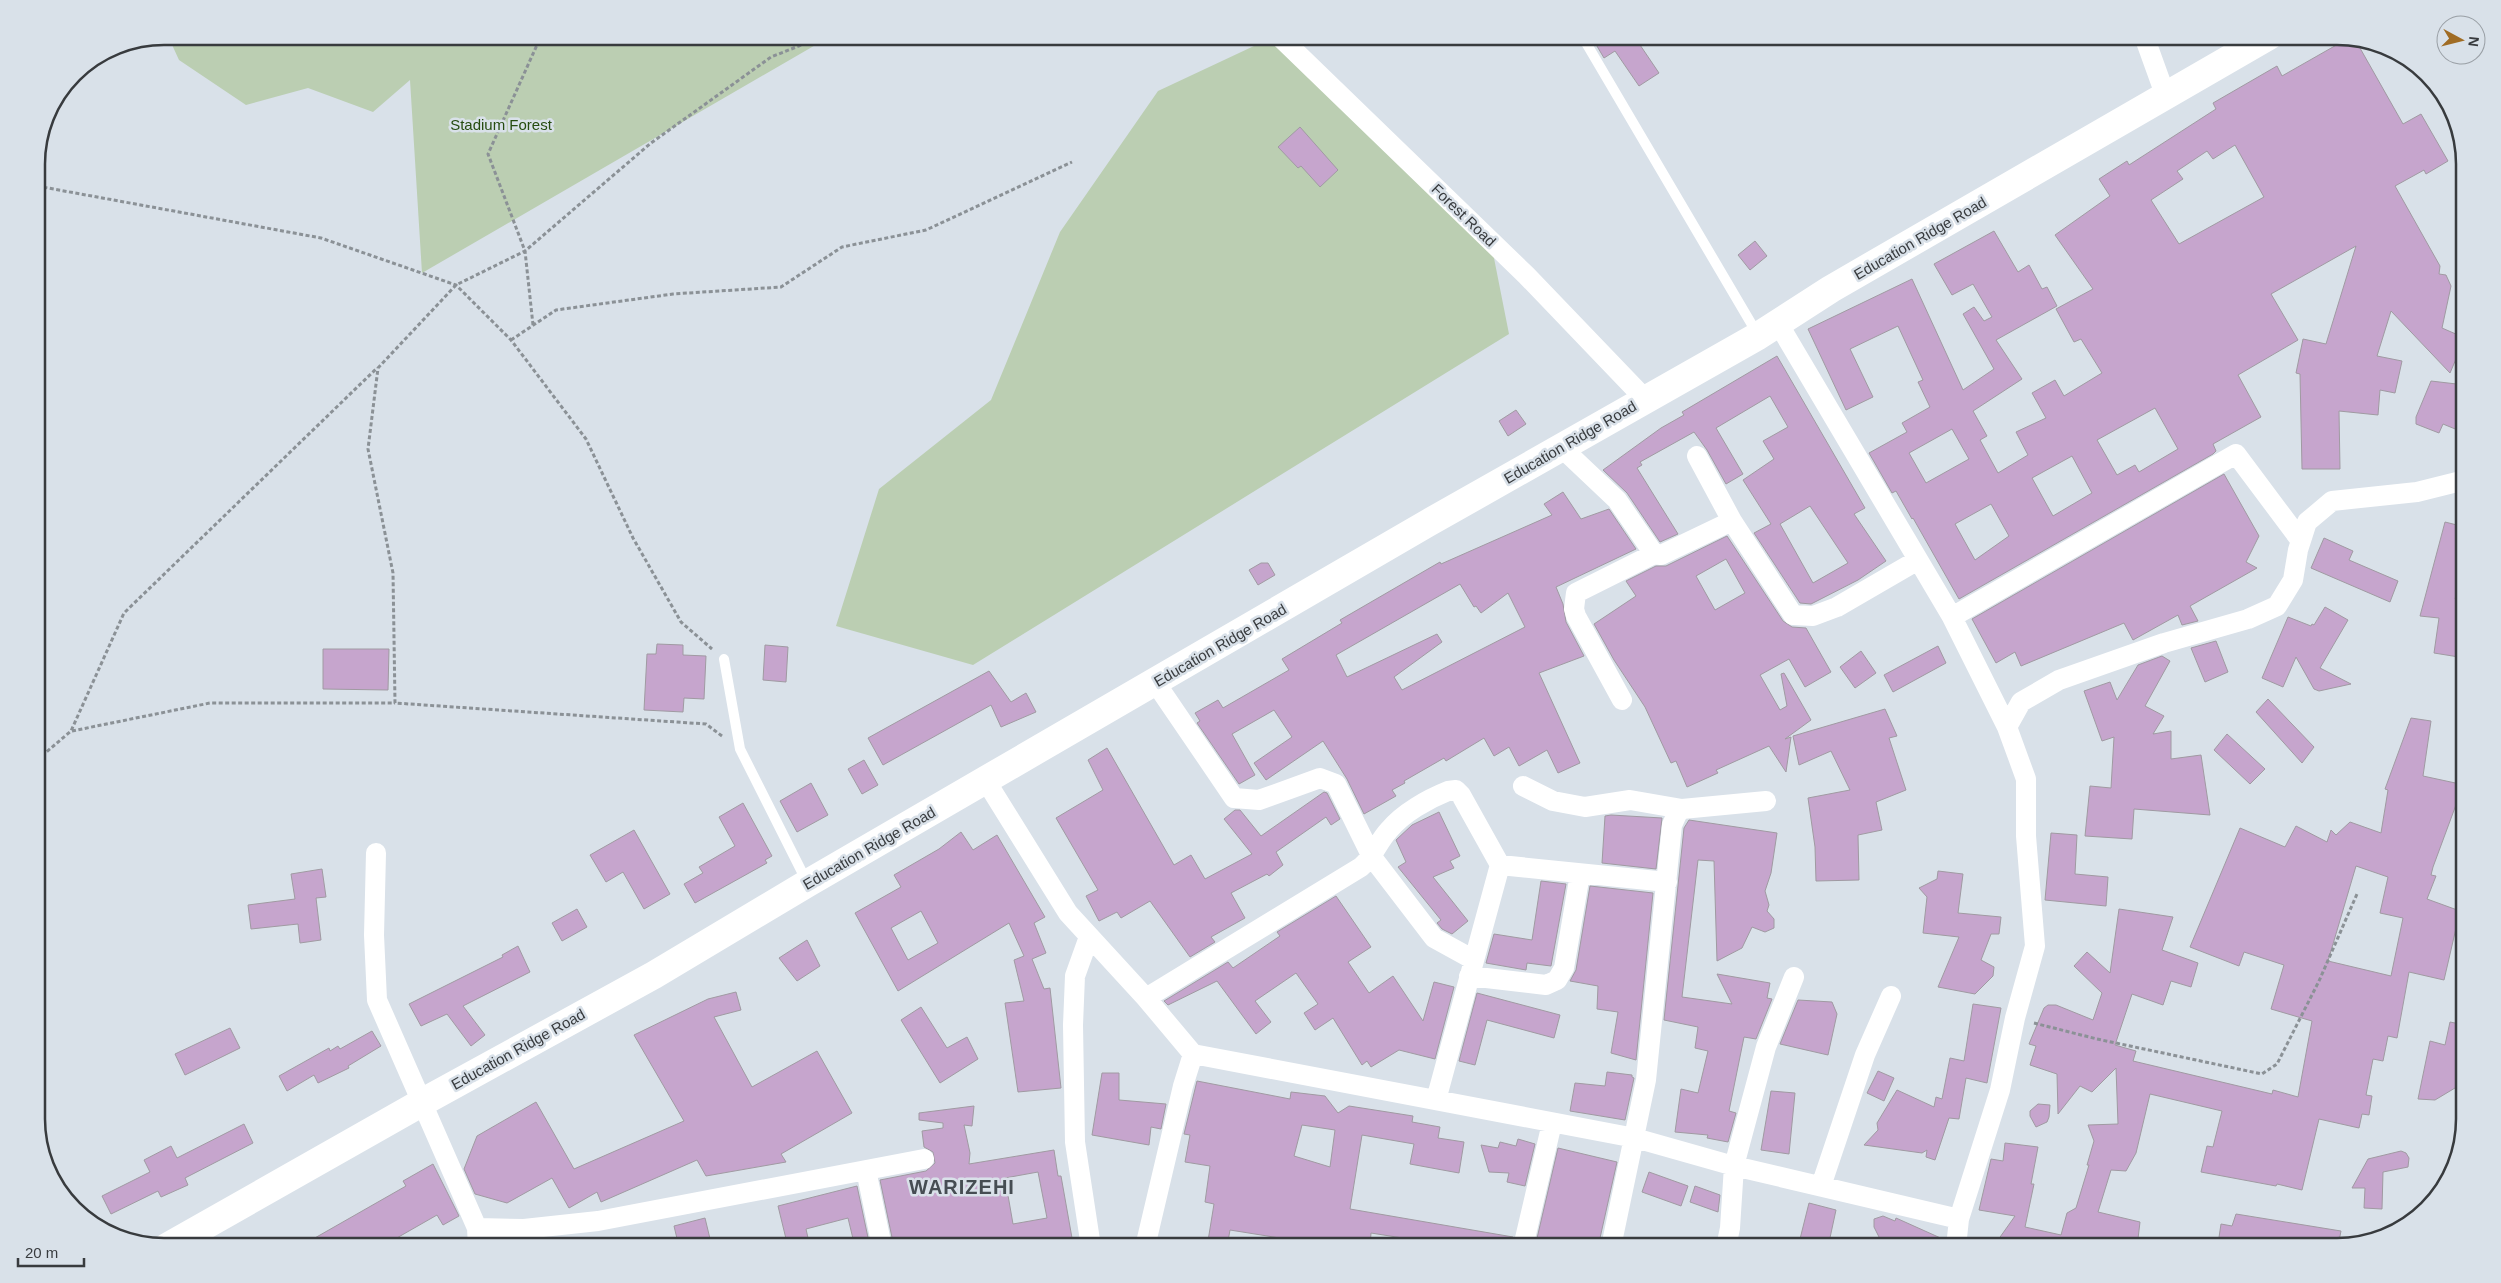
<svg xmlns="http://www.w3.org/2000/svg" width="2501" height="1283" viewBox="0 0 2501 1283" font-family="Helvetica,sans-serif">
<rect width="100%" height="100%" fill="#d9e1e9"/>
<!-- green -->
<path fill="#bbceb2" d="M168,36H831L422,273L410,80L373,112L308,88L246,105L179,60Z
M1271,38L1492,248L1509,334L973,665L836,626L879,489L991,400L1060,232L1158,91Z"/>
<!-- building -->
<path fill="#c6a5cd" stroke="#a09aa2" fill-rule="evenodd" d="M1591,36H1640L1636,39L1659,73L1639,86L1615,51L1604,58Z
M2347,39L2356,41L2403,124L2421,114L2448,161L2426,174L2424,170L2395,186L2440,266L2439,274L2446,275L2451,286L2442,328L2465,338L2450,373L2391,311L2377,356L2402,361L2395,393L2380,390L2378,415L2339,411L2340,469H2302L2300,374L2296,373L2303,339L2326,344L2356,246L2271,294L2298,340L2238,375L2261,417L2213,444L2216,451L2213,454L1959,599L1913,518L1912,519L1896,491L1892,493L1869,453L1907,432L1902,423L1930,407L1918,382L1923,380L1898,326L1850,349L1873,397L1846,410L1808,329L1912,279L1963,390L1994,369L1963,314L1974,307L1984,321L1992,317L1973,284L1952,295L1934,264L1994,231L2018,272L2029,265L2042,289L2047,287L2057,306L1996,340L2022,379L1973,411L1987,436L1980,440L1998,473L2028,455L2016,432L2046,418L2032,393L2055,380L2064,396L2102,373L2081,339L2074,342L2056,309L2093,289L2055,235L2110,196L2099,179L2127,161L2129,165L2216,109L2213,103L2277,66L2282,76ZM2235,145L2264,197L2179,244L2151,200L2183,179L2177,171L2207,151L2213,159ZM2155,408L2178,449L2139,472L2135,465L2117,475L2097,440ZM1952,429L1969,459L1926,483L1909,453ZM2072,456L2092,493L2053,516L2032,478ZM1991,504L2009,536L1975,560L1955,524Z
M1300,127L1338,170L1320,187L1301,166L1298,168L1278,147Z
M1755,241L1767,256L1750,270L1738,255Z
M1777,356L1865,508L1854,514L1886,561L1858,580L1811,604L1800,603L1754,533L1771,524L1743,480L1774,459L1763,441L1788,427L1770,396L1716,428L1743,474L1726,484L1707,450L1694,432L1640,462L1642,465L1637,468L1678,534L1660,542L1627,493L1603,470L1661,428L1684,415L1682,412ZM1810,506L1848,563L1813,583L1780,524Z
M2431,381L2465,385V433L2443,424L2439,433L2416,424V417Z
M1516,410L1526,424L1508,436L1499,421Z
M2224,474L2259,536L2246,562L2257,568L2190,606L2198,621L2182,625L2178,615L2133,640L2124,623L2021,666L2015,652L1996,663L1972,619Z
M1563,492L1581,519L1609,509L1636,549L1556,587L1563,604L1566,622L1584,656L1539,673L1580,763L1558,773L1547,750L1519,766L1509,747L1494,756L1484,738L1446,761L1444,758L1404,781L1405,783L1392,790L1396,796L1364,814L1347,779L1323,741L1266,780L1254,763L1292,737L1274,710L1232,734L1255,775L1239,784L1197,723L1200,721L1195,713L1218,700L1223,708L1289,670L1282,659L1342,623L1340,620L1440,562L1441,564L1552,515L1544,504ZM1460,584L1474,607L1476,606L1481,613L1508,593L1525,627L1402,690L1394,677L1442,642L1437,634L1347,677L1336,655Z
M2445,522L2465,527V562L2455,599L2465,600L2460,636L2465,637V658L2434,653L2439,618L2420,616Z
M1727,536L1783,621L1792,627L1806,628L1831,672L1805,687L1789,659L1760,675L1780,710L1787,706L1781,674L1784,673L1811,720L1785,739L1791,737L1786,772L1769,746L1716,770L1718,773L1687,787L1676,761L1671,763L1645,707L1614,660L1594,624L1636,596L1626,581L1656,566H1666ZM1726,559L1745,593L1715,610L1696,576Z
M2324,538L2353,551L2349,560L2398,581L2390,602L2311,568Z
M1261,563H1268L1275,575L1258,585L1249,570Z
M2325,607L2348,620L2320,668L2351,684L2319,691L2314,689L2296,657L2283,687L2262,678L2288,617L2311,626L2312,624L2314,625Z
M2216,641L2228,672L2205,682L2191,648Z
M657,644L683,645V655L706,656L704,699L684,698L683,712L644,710L647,654H656Z
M765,645L788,647L786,682L763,680Z
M1938,646L1946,663L1893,692L1884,675Z
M323,649H389L388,690L323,689Z
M1861,651L1876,673L1855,688L1840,667Z
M2162,656L2170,661L2145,706L2164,716L2153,734L2171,731V759L2201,755L2210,815L2134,809L2132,839L2085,836L2090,786L2111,788L2114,737L2102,741L2084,691L2110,682L2117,700L2138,665Z
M989,671L1011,702L1026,693L1036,712L1001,727L991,705L883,765L868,738Z
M2268,699L2314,747L2302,763L2256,712Z
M1885,709L1897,736L1889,738L1906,790L1876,802L1882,830L1858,835L1859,880L1816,881L1815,847L1808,798L1850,790L1831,751L1799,765L1793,736Z
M2411,718L2431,721L2423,776L2460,784L2457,793L2460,794L2433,867L2431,875L2436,876L2427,899L2460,911L2444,980L2409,972L2397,1038L2388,1036L2383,1061L2373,1059L2366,1095L2372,1096L2369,1115L2362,1114L2359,1128L2319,1119L2302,1190L2277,1184L2276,1186L2201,1172L2207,1146L2213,1147L2222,1111L2150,1094L2136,1153L2126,1171L2111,1170L2098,1212L2140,1222L2137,1247H1993L2015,1216L1979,1210L1991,1159L2003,1161L2005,1143L2038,1147L2031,1184H2034L2025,1227L2061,1235L2067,1213L2076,1208L2089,1165H2087L2094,1141L2088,1125L2118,1124L2116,1068L2092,1092L2080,1086L2058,1114L2057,1074L2030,1065L2036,1046L2029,1044L2044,1008L2048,1005H2056L2093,1020L2102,993L2074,966L2087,952L2110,973L2119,909L2173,917L2162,950L2198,963L2191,987L2171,981L2163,1005L2132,994L2115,1045L2136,1051L2133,1061L2272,1094L2273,1090L2298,1097L2312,1021L2271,1009L2284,965L2244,952L2239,966L2190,947L2240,828L2285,847L2296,826L2327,842L2331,830L2336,835L2350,822L2381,833L2388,790L2385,789ZM2356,866L2388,877L2380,913L2403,918L2391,976L2328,961Z
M2227,734L2265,769L2250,784L2214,750Z
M1107,748L1174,865L1191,855L1205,879L1252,854L1224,819L1235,810H1240L1261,836L1324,792L1327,793L1340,819L1331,825L1326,817L1276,852L1283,865L1269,876L1267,874L1231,893L1245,918L1211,937L1215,942L1190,957L1150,901L1121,918L1117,912L1099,921L1086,896L1098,890L1056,818L1103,790L1088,760Z
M864,760L878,785L862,794L848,769Z
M811,783L828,815L797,832L780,801Z
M743,803L772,856L765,860L767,863L695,903L684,884L703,873L699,867L735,846L719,817Z
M1439,812L1460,856L1450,861L1454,868L1433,877L1468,921L1452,934L1442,929L1437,923L1441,920L1398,867L1406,862L1396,840L1412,825Z
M1611,815L1662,818L1656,869L1602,863L1605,816Z
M1689,820L1777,833L1771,873L1765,891L1769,905L1767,911L1774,919V928L1765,932L1752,927L1742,948L1717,961L1714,861L1698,860L1682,997L1732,1004L1717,974L1770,983L1767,998L1772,999L1756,1039L1744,1037L1729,1111L1736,1113L1728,1142L1707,1138L1708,1135L1675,1132L1681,1089L1698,1093L1708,1051L1695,1048L1698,1027L1664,1020L1684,828Z
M634,830L670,894L644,909L623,872L606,882L590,855Z
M961,832L973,850L997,835L1045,917L1034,923L1046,953L1032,959L1044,989L1050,988L1061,1088L1018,1092L1005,1003L1024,1001L1014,960L1024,956L1009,923L898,991L855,913L901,887L894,875L939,849ZM921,911L938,943L908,960L891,928Z
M2051,833L2077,835L2075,874L2108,877L2106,906L2045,900Z
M322,869L326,897L316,898L321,940L300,943L298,924L251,929L248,905L295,899L291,874Z
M1938,871L1963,874L1958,913L2001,917L1999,934H1991L1981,960L1994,967L1993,976L1975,994L1938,987L1959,937L1923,933L1927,897L1919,888L1937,879Z
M1541,881L1566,884L1551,966L1527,963L1526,970L1486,963L1494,934L1532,940Z
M1590,886L1653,893L1636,1060L1611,1053L1618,1012L1597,1009L1598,986L1570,981L1576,970Z
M1336,896L1371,947L1348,962L1369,993L1393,976L1423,1021L1434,982L1454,987L1435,1059L1399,1050L1371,1067L1367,1061L1362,1065L1333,1018L1315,1030L1304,1013L1318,1004L1296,973L1255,1001L1271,1022L1256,1034L1217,981L1168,1005L1164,1001L1228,962L1233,968L1280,936L1277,932Z
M577,909L587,927L562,941L552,923Z
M807,940L820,966L797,981L779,958Z
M518,946L530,972L463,1006L485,1035L471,1046L447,1014L421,1026L409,1004L503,957L502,955Z
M736,992L741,1010L714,1017L752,1087L817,1051L852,1113L781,1154L786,1162L706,1176L697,1160L601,1202L597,1192L569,1208L552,1178L507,1203L475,1194L464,1169L477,1136L536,1102L574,1169L684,1121L634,1035L708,999Z
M1477,993L1560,1015L1554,1038L1487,1020L1475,1065L1459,1061Z
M1798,1000L1832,1002L1837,1014L1828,1055L1780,1044Z
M1973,1004L2001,1008L1987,1083L1966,1078L1959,1119L1949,1118L1935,1160L1926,1157L1927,1150L1922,1153L1864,1145L1878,1130L1877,1123L1897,1090L1934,1107L1936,1097L1942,1099L1950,1058L1964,1061Z
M921,1007L947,1048L967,1037L978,1059L940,1083L901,1020Z
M2450,1022L2465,1025V1082L2435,1100L2418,1099L2430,1041L2445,1045Z
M230,1028L240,1048L185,1075L175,1054Z
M372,1031L381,1046L348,1066L349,1068L318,1083L314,1075L287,1091L279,1076L329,1048L330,1051L338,1046L340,1049Z
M1878,1071L1894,1078L1884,1101L1867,1093Z
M1607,1072L1632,1075V1077L1634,1078L1625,1120L1570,1111L1575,1083L1605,1086Z
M1102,1073H1119V1100L1166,1104L1161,1129L1151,1127L1149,1145L1092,1135Z
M1197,1081L1290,1099L1291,1092L1325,1096L1338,1113L1349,1106L1413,1116L1412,1122L1440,1127L1438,1138L1464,1142L1459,1173L1410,1164L1414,1144L1362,1135L1350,1209L1513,1237L1511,1247H1408L1409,1239L1371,1233L1370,1247H1285L1286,1239L1230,1230L1227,1247H1207L1214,1204L1205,1202L1210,1166L1185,1162L1190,1135L1184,1134ZM1302,1125L1335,1130L1330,1167L1294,1156Z
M1771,1091L1795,1093L1789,1154L1761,1150Z
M2038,1104L2050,1105L2049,1117L2047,1122L2036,1127L2030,1116V1111Z
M974,1106L972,1126L964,1125L970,1153L969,1164L1054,1150L1058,1176H1061L1072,1238L1024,1247H894L880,1180L926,1171L935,1163L933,1152L924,1147L922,1131L943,1128V1123L919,1120V1113ZM1038,1172L1047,1218L1013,1224L1005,1178Z
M244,1124L253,1143L185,1178L188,1185L161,1197L158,1191L111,1214L102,1196L150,1172L144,1160L171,1146L177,1158Z
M1518,1139L1535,1144L1525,1186L1507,1182L1509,1173L1489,1172L1481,1145L1498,1148L1500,1142L1516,1146Z
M1558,1148L1617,1162L1598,1247H1535Z
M2401,1151L2406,1153L2409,1158L2408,1167L2383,1172L2382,1209L2364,1208L2365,1188H2352L2368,1159Z
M433,1164L459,1216L443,1225L437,1215L381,1247H299L406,1186L403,1181Z
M1649,1172L1688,1186L1681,1206L1642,1192Z
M857,1186L870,1247H855L848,1218L806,1229L810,1247H788L778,1206Z
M1695,1186L1720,1195L1718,1212L1690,1202Z
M1809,1203L1836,1210L1828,1247H1798Z
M2236,1214L2341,1231L2338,1246L2235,1247L2218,1244L2221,1224L2232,1226Z
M1883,1216L1895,1221L1896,1218L1945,1240L1944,1247H1877L1879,1237L1874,1227V1219Z
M705,1218L712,1247H679L674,1226Z"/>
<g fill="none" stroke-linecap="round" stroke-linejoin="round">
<!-- path -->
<path stroke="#8b9196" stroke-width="3" stroke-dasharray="4 2.5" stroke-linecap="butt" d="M37,186L321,238L456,285L511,340L586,439L633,538L681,622L712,649
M533,325L525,251L488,154L541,36
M511,340L556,310L673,294L781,287L842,247L926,230L1072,162
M72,731L210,703H395
M722,736L706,724L395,703L393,573L368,449L378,368L456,285L525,251L651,143L771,57L824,36
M37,760L71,731L124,613L377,368
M2034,1023L2097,1039L2262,1074L2277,1064L2319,981L2357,894"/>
<!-- lane -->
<path stroke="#fff" stroke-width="10" d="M1582,36L1758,335
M724,659L740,749L807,882"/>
<!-- street -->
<path stroke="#fff" stroke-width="20" d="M1279,36L1526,275L1645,399
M2144,36L2166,97
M1778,323L1952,617L2007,727
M1561,447L1617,500L1654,554L1661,555L1732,521L1697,456
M1732,521L1793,615L1813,616L1837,607L1918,560
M1952,617L2236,454L2301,541
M1155,682L1234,798L1259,800L1320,778L1336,784L1372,857L1434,938L1474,960
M1622,700L1576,616L1574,609L1576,593L1654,554
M986,781L1068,913L1146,998L1193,1054L1635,1138L1734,1166L1959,1219
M1523,786L1553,801L1585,807L1630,800L1682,809
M376,853L374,935L377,1000L477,1228L524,1229L598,1221L924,1159
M1089,937L1075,976L1073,1025L1075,1142L1091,1247
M1469,976L1546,985L1557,980L1564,968L1580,874
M1146,998L1361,867C1375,855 1377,843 1389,830C1403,813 1428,799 1448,791L1456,790L1461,795L1500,865L1667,882
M1436,1100L1500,865
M866,1170L882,1247
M1821,1186L1865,1055L1891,996
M477,1228L478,1247
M1145,1247L1183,1086L1193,1054
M1523,1247L1552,1123
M1611,1247L1646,1080L1672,825L1677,814L1682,809L1766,801
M1726,1247L1730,1228L1734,1166L1766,1047L1794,977
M1956,1247L1959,1219L2000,1090L2015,1018L2035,946L2026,836V779L2007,727L2021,702L2059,680L2164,643L2248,619L2277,606L2293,580L2298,550L2307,522L2332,501L2417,492L2465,480"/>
<!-- secondary -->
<path stroke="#fff" stroke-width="28" d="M167,1247L421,1103L654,975L808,883L1428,523L1758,336L1831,289L2269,36"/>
</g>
<g text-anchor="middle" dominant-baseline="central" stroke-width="5" stroke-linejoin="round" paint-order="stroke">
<!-- park labels -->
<g font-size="15" fill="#264c10" stroke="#d9e1e9">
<text x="501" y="124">Stadium Forest</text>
</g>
<!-- street labels -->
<g font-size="15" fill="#383b3e" stroke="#d9e1e9">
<text transform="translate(1464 215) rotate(44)">Forest Road</text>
<text transform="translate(1920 238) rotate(-30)">Education Ridge Road</text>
<text transform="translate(1570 442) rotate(-30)">Education Ridge Road</text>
<text transform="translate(1220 645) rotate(-30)">Education Ridge Road</text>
<text transform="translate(869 848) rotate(-30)">Education Ridge Road</text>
<text transform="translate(518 1049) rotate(-29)">Education Ridge Road</text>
</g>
<!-- district labels -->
<g font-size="20" font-weight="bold" letter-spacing="1" fill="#464d53" stroke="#d9e1e9">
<text x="962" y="1187">WARIZEHI</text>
</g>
</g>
<!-- crop -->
<path d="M0 0H2501V1283H0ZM164 45H2337A119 119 0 0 1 2456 164V1119A119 119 0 0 1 2337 1238H164A119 119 0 0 1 45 1119V164A119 119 0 0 1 164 45Z" fill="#d9e1e9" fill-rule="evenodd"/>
<path fill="none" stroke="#383b3e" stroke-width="2.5" d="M164 45H2337A119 119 0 0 1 2456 164V1119A119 119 0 0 1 2337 1238H164A119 119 0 0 1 45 1119V164A119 119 0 0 1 164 45Z"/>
<!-- north arrow -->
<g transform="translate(2461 40) rotate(97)"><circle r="24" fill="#d9e1e9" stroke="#999fa5"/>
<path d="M0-4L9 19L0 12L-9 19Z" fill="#a06c24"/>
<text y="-8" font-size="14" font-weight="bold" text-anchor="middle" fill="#383b3e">N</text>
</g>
<!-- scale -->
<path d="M18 1258v8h66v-8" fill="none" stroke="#383b3e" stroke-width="2.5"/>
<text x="25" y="1258" font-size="15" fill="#383b3e" stroke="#d9e1e9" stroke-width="4" paint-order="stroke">20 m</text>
</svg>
